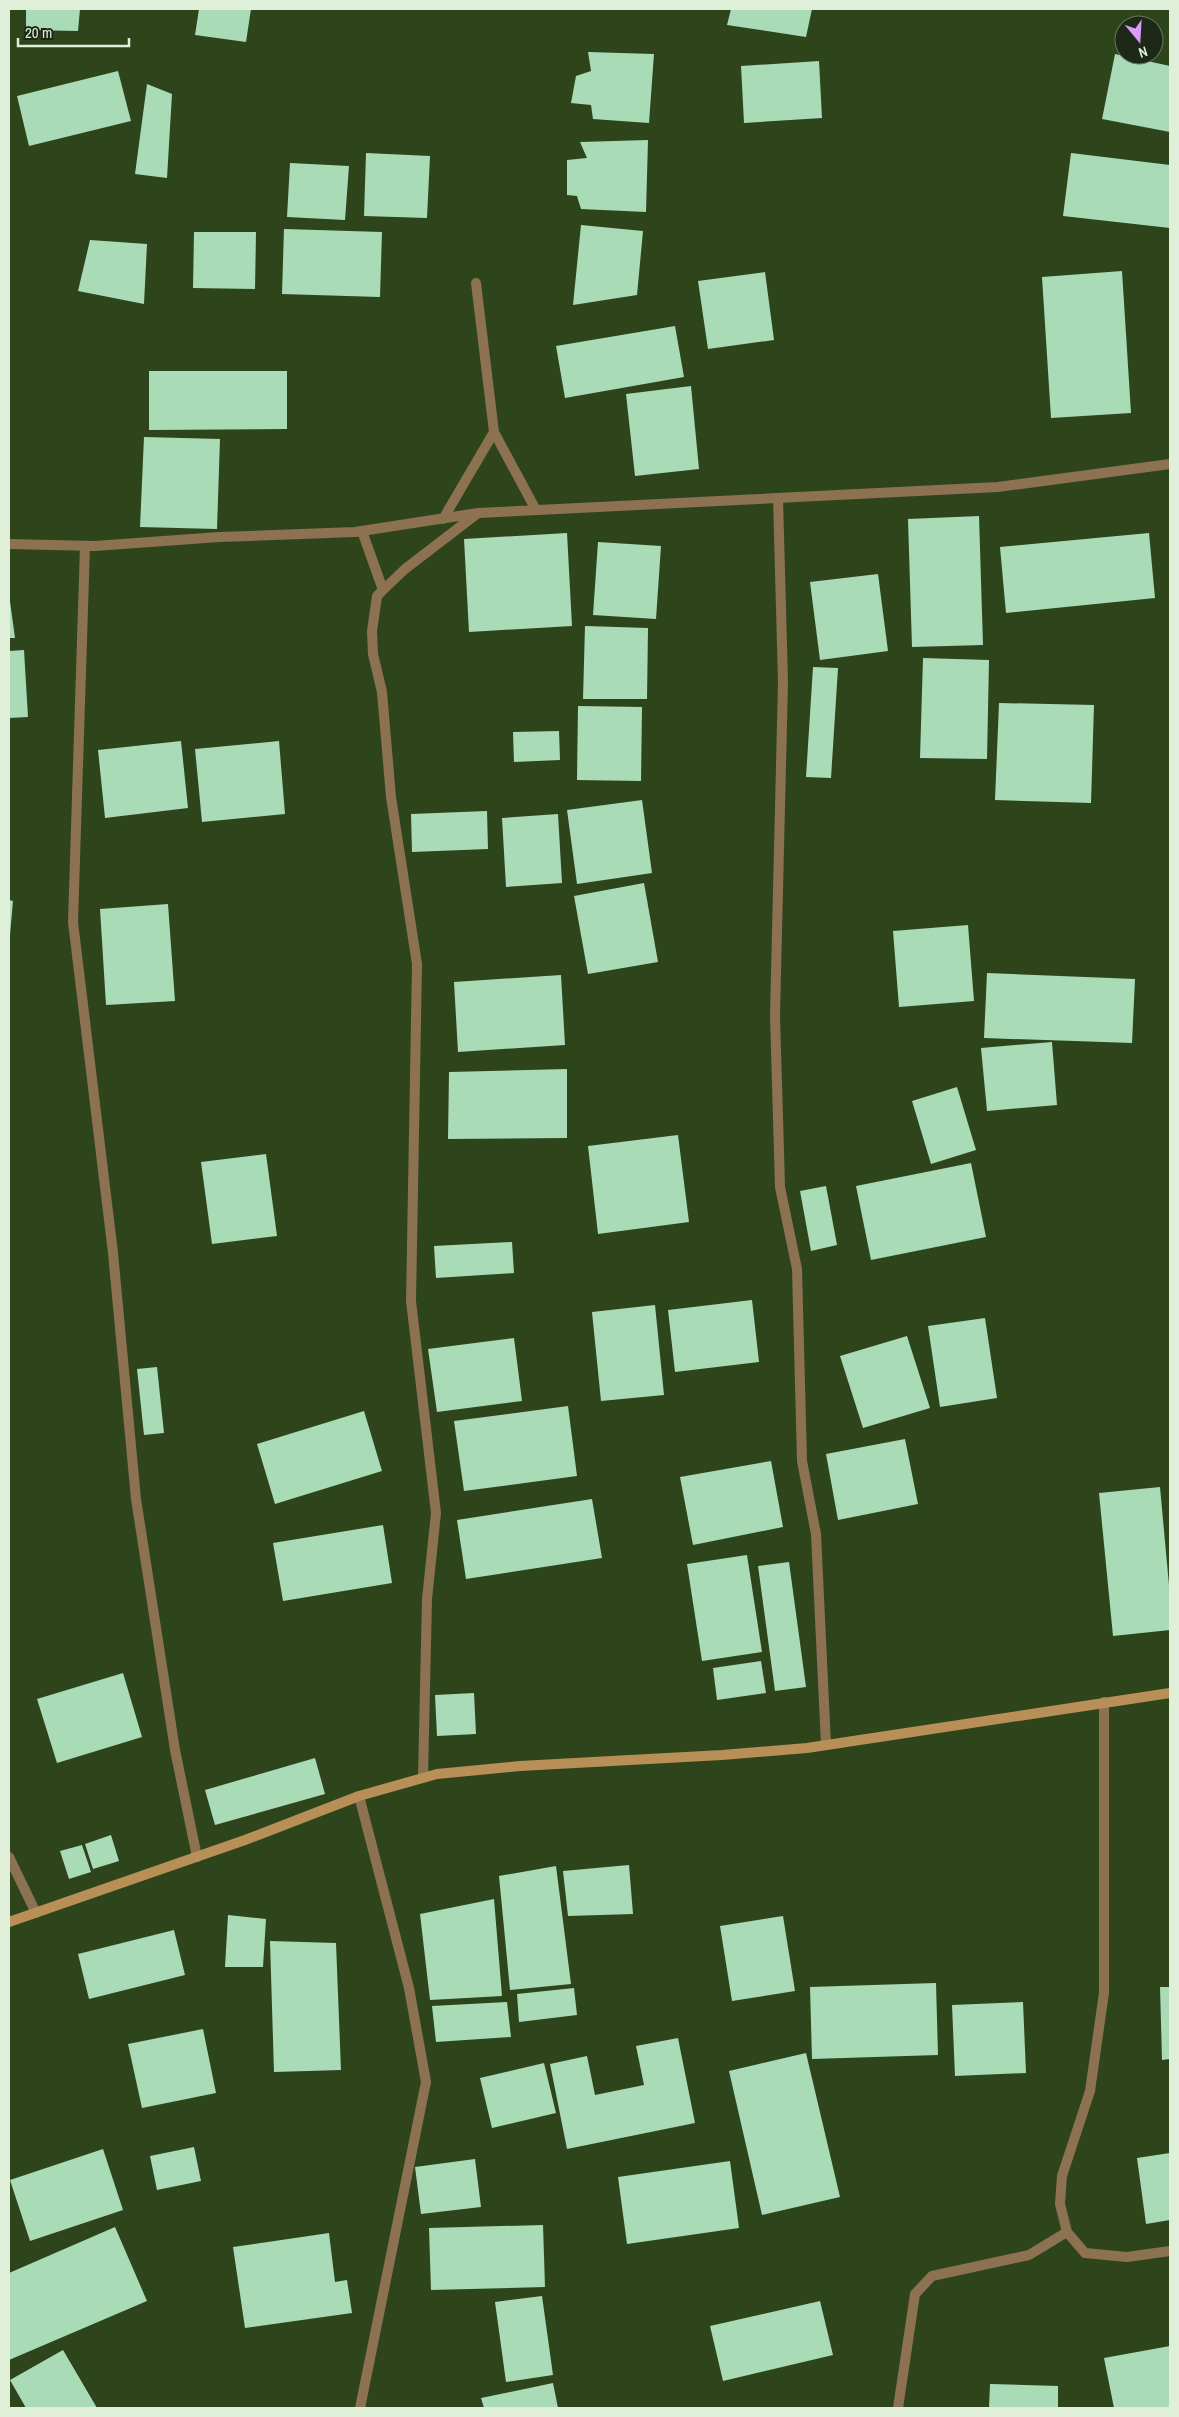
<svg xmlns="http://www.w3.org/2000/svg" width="1179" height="2417" viewBox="0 0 1179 2417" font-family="'Archivo Narrow',sans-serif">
<rect width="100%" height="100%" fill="#2e451c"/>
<!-- building -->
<path fill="#a9dbb7" d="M26,9H80L78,31L26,30Z
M199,9H251L246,42L195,35Z
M731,9H812L806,37L727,25Z
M588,52L654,54L649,123L593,119L591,105L571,103L576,76L591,71Z
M1115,54L1170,66V132L1102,119Z
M819,61L822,118L744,123L741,66Z
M118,71L131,121L29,146L17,96Z
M147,84L172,94L167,178L135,174Z
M648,140L646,212L581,209L577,196L567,195V160L587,158L580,142Z
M366,153L430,156L427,218L364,216Z
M1071,153L1170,165V228L1063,216Z
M290,163L349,166L345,220L287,217Z
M581,225L643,231L637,295L573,305Z
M284,229L382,232L380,297L282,294Z
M194,232H256L255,289L193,288Z
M90,240L147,244L144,304L78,291Z
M1122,271L1131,413L1051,418L1042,277Z
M765,272L774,340L708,349L698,281Z
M675,326L684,377L565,398L556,346Z
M149,371H287V429L149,430Z
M691,386L699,469L635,476L626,394Z
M144,437L220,439L217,529L140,527Z
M979,516L983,645L912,647L908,519Z
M567,533L572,626L469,632L464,539Z
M1149,533L1155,598L1006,613L1000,547Z
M598,542L661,546L656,619L593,615Z
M878,574L888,651L820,660L810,582Z
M9,594L15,638H9Z
M585,626L648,628L647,699H583Z
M24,650L28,717L9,718V651Z
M923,658L989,660L987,759L920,758Z
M813,667L838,668L831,778L806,777Z
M999,703L1094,705L1091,803L995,800Z
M578,706L642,707L641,781L577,780Z
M559,731L560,760L514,762L513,732Z
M181,741L188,808L105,818L98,750Z
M279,741L285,814L202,822L195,749Z
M642,800L652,873L577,884L567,810Z
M487,811L488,849L412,852L411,814Z
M558,814L562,883L506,887L502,818Z
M644,883L658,962L588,974L574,896Z
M9,900L13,901L10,935H9Z
M168,904L175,1001L106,1005L100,909Z
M968,925L974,1001L899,1007L893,931Z
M987,973L1135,979L1132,1043L984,1038Z
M561,975L565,1045L458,1052L454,982Z
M1052,1042L1057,1105L987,1111L981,1048Z
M567,1069V1138L448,1139L449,1072Z
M957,1087L976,1150L931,1164L912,1101Z
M678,1135L689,1222L598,1234L588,1146Z
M266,1154L277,1236L212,1244L201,1162Z
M971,1163L986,1237L871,1260L856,1186Z
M826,1186L837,1245L811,1251L800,1191Z
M512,1242L514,1273L436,1278L434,1246Z
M752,1300L759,1362L675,1372L668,1310Z
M655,1305L664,1395L601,1401L592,1312Z
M985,1318L997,1398L940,1407L928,1326Z
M907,1336L930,1408L863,1428L840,1356Z
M514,1338L522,1401L437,1412L428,1349Z
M157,1367L164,1433L144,1435L137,1369Z
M568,1406L577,1476L464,1491L454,1421Z
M364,1411L382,1471L275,1504L257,1444Z
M905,1439L918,1504L838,1520L826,1454Z
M771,1461L783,1527L693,1545L680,1477Z
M1160,1487L1170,1596V1630L1113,1636L1099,1493Z
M592,1499L602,1558L466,1579L457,1520Z
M383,1525L392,1583L283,1601L273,1543Z
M747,1555L762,1652L702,1661L687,1564Z
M789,1562L806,1687L775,1691L758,1566Z
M761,1661L766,1693L717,1700L713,1668Z
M123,1673L142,1737L57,1763L37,1699Z
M474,1693L476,1734L437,1736L435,1695Z
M315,1758L325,1794L215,1825L205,1790Z
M111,1835L119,1861L93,1869L85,1844Z
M82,1845L91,1872L69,1879L60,1851Z
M629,1865L633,1914L568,1916L563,1871Z
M556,1866L571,1984L510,1990L499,1876Z
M494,1899L502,1996L430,2000L420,1914Z
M228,1915L266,1919L263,1967H225Z
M783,1916L795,1991L732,2001L720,1926Z
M174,1930L185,1975L89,1999L78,1954Z
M270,1941L336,1943L341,2070L274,2072Z
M936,1983L938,2055L812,2059L810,1987Z
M1160,1987H1170V2059L1162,2060Z
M574,1988L577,2015L519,2022L517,1994Z
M507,2002L511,2037L436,2042L432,2006Z
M1023,2002L1026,2073L955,2076L952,2005Z
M203,2029L216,2093L142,2108L128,2044Z
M678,2038L695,2123L567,2149L550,2064L587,2056L595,2095L644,2085L636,2046Z
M806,2053L840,2197L762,2215L729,2071Z
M544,2063L556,2113L492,2128L480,2078Z
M194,2147L201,2181L157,2190L150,2156Z
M103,2149L123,2210L30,2241L10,2180Z
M1170,2153V2220L1146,2224L1137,2158Z
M475,2159L481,2207L421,2214L415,2167Z
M730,2161L739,2228L627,2244L618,2177Z
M543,2225L545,2287L431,2290L429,2228Z
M115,2227L147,2301L9,2360V2273Z
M329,2233L335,2282L347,2280L352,2313L245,2328L233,2247Z
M542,2296L553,2375L506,2382L495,2302Z
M820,2301L833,2355L723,2381L710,2326Z
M1170,2346V2408H1114L1104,2358Z
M63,2350L97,2408H26L10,2380Z
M553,2383L558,2408H484L481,2398Z
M990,2384L1058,2386V2408H989Z"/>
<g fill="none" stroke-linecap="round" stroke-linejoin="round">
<!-- street -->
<path stroke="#8c7250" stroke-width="10" d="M476,283L494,432L536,510
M778,498L783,682L775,1015L780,1187L797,1269L802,1461L816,1534L826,1745
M443,519L494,432
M362,531L383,590
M9,544L95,546L219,537L355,532L478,513L998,487L1170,464
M85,546L73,922L113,1253L136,1499L175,1750L197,1857
M1104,1702V1993L1090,2091L1062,2176L1060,2204L1067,2232L1085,2253L1127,2257L1170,2251
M423,1777L427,1599L436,1513L411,1301L417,964L391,797L382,692L373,654L372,631L377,596L383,590L405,569L478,513
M359,1796L409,1988L426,2082L360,2408
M9,1857L36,1913
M898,2408L915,2294L932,2276L1029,2255L1067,2232"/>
<!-- secondary -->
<path stroke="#b88f57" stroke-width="10" d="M9,1922L245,1840L359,1796L437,1774L520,1766L722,1755L807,1748L1170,1693"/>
</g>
<!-- border -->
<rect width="1179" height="2417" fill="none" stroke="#e0efd7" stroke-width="20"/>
<!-- north arrow -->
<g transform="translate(1139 40) rotate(162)"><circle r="24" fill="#1d2816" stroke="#6b7863"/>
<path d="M0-4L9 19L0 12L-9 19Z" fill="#d89bf8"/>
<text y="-8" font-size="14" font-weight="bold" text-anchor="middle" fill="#e0efd7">N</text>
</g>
<!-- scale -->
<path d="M18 38v8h111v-8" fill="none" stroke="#e0efd7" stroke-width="2.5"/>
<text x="25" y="38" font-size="15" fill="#e0efd7" stroke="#1d2816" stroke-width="4" paint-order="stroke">20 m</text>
</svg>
